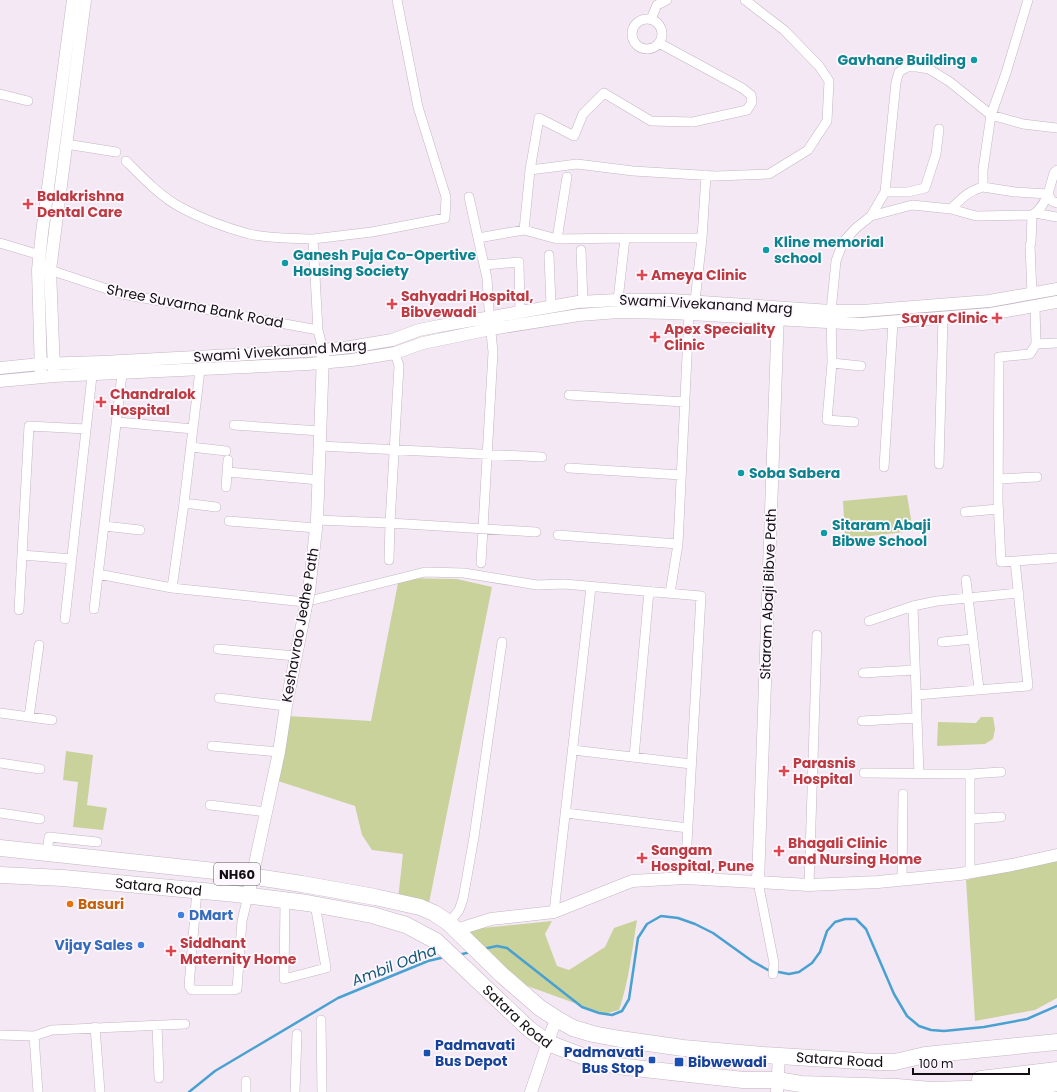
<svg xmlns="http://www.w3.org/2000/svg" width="1057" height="1092" viewBox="0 0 1057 1092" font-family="Poppins,sans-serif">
<rect width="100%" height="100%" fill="#f5e8f5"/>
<!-- green -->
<path fill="#c9d29b" d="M907,495L913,531L845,539L843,501Z
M399,578L457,579L492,587L429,903L398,899L403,854L372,850L362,835L355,806L278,781L288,716L371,721Z
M981,717H993L995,729L993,739L985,744L937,746L938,722L976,723Z
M66,751L93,755L87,805L107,808L103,830L73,827L78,782L63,780Z
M1057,859V998L1035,1010L975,1021L966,880Z
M637,920C632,950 629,981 619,1010L605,1014L519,983L467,933L472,929L552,921L545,934L557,966L569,970L605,947L614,928Z"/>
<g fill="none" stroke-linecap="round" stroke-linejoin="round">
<!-- stream -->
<path stroke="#48a1d1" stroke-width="2.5" d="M483,949L497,946L507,948L582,1007L599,1013L612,1015L622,1011L629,999L638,938L647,924L661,916L678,918L695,924L713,933L752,961L768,970L789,974L799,972L812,963L820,952L827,931L835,922L845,919H856L866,929L894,994L907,1016L919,1026L931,1030L944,1031L984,1027L1027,1019L1057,1006
M458,955L471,952
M189,1092L215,1071L338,998L428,961L445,957"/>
<!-- street casing -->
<g stroke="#c3b6c2" stroke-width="10">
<path id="street" d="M651,19L657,5L667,0
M632 34a15 15 0 1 1 30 0a15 15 0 1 1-30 0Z
M0,94L28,101
M66,144L116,152
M126,161C142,177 161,197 180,207C200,218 227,228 249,234C270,239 292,238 313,239L318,330L323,350
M530,170L539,118L574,136L583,114L604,93L651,121L693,122L747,110L752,102L751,95L742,88L659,43
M983,187L1015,192L1048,194L1054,173L1057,170
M885,192H908L925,188L936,154L939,129
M1048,194L1052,201L1057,203
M469,197L478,238
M951,209L976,216L1032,215C1040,211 1044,203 1048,194
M1035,213L1057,217
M871,216L885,192L896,82L899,72L907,67H917L929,69L950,82L991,115L1023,124L1057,128
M524,230L557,239L625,238L618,300
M625,238H702
M313,239L372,232L445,218L446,197L418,107L397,0
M557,239L567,177
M0,243L40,255
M1031,243L1032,215
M1030,245L1032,294
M581,250L583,302
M549,255L551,306
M484,265L519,262L520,312
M50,270L122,294L318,330
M695,301L702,238L706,175
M1035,307L1036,344L1057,343
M489,309L487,278L478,238L524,230L530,170L577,164L633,171L716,176L769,174L808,150L827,121L829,81L819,66L784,30L745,0
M1036,344L1030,354L999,357L998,500L1001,562L1057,558
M832,363L861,366
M569,395L685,402
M117,422L193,429
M854,422L827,420L832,363L831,311L836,261L843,242L856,228L871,216L912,205L951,209C962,198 968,191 983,187V170L991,115L1006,73L1028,0
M234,425L320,431
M320,446L542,457
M191,447L226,451
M939,464L943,318
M884,467L893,322
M569,468L681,475
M228,472L319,480
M998,479L1037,477
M226,487L228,460
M184,503L216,507
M965,512L998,509
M317,520L390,523L536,532
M229,521L316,528
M104,526L140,530
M558,535L678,544
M22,555L72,559
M389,560L390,523L399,366L395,353
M481,563L493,352L490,323
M98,574L172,588L305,602L425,572L464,573L537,585L564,584L701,596L685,878
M172,588L184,503L200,370
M670,593L678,544L689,314
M913,606L919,774
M94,609L122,374
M19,610L29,426L86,429
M65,619L92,376
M869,621L913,606L937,601L1019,593
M973,639L979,689
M942,642L973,639L966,580
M218,649L296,656
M863,673L915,670
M916,695L1028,686L1015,561
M219,698L286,706
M0,713L52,720
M29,717L39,645
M862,721L917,718
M212,746L279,752
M573,750L691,764
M634,757L649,591
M0,763L40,769
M864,773L970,774V872
M970,774L1001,772
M210,805L266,812
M0,813L40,819
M566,813L688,828
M970,819L1001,817
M47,853L49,837L97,842
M902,879L903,794
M758,882L774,963L773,974
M809,885L817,635
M197,890L189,986L192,990H234L237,989L242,921L248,896
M285,901L284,979L326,968L315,904
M554,912L591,587
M449,923L459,910L463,899L474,837L502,642
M321,1020L322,1092
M157,1025L159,1078
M95,1027L100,1092
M0,1035L34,1036L52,1030L185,1024
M34,1036L38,1092
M246,1081V1092
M295,1092L297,1034"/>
</g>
<!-- secondary casing -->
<g stroke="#c3b6c2" stroke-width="13">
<path id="secondary" d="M0,368L40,364L102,362L323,350L350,347L392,340L419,330L439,326L578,302L618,300H672L831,311H862L989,301L1057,289
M54,370L50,270L85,0
M41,372L38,270L42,233L73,0
M0,381L54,376L308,364L352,360L395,353L423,343L491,329L579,315L619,312L672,313L862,324L990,314L1057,302
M309,591L317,520L323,355
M758,882L778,312
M248,896L279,752L286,706L305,611
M456,930L491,919L554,912L632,881L685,878L809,885L878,882L960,874L1012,865L1057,855
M531,1092L552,1030L557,1019
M777,1092L779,1056"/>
</g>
<!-- highway casing -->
<g stroke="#c3b6c2" stroke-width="17">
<g id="highway">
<path id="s1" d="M0,848L224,872L302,884L375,897L420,907L434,913L449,923L502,975L540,1008L557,1019L573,1028L593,1034L620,1039L683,1048L764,1055L875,1062H895L925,1055L1057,1042"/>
<path id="s2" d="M0,875L63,878L236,894L307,903L372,915L406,925L436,941L529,1029L548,1043L593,1060L617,1066L743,1080H777L801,1084L831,1085L897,1087L931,1090L1036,1087L1057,1083"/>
<path d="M980,1079L1057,1070"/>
</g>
</g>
<!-- street -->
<use href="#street" stroke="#fff" stroke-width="9"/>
<!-- secondary -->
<use href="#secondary" stroke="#fff" stroke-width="12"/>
<!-- highway -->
<use href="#highway" stroke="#fff" stroke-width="16"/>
<!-- secondary-bridge casing -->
<g stroke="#c3b6c2" stroke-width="13" stroke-linecap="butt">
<path id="secondary-bridge" d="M305,611L309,591"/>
</g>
<!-- secondary-bridge -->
<use href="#secondary-bridge" stroke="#fff" stroke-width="12"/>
</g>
<!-- markers -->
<g fill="#0f9aa8" stroke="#fdf8fd" stroke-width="1.5">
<circle cx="974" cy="60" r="4"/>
<circle cx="766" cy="250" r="4"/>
<circle cx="285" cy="263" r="4"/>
<circle cx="741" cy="473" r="4"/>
<circle cx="824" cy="533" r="4"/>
</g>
<g fill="#e0444e" stroke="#fdf8fd" stroke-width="1.5">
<path d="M26 198h4v4h4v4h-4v4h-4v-4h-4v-4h4z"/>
<path d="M640 269h4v4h4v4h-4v4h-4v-4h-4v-4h4z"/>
<path d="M390 298h4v4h4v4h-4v4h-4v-4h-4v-4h4z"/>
<path d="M995 312h4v4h4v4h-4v4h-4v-4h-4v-4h4z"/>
<path d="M653 331h4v4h4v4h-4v4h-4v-4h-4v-4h4z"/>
<path d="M99 396h4v4h4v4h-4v4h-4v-4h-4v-4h4z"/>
<path d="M782 765h4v4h4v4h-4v4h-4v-4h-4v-4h4z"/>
<path d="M777 845h4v4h4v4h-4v4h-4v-4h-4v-4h4z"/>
<path d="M640 852h4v4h4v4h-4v4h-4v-4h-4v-4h4z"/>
<path d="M169 945h4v4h4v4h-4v4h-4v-4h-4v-4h4z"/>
</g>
<circle fill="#e8710a" stroke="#fdf8fd" stroke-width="1.5" cx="70" cy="904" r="4"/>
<g fill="#3f7fe0" stroke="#fdf8fd" stroke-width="1.5">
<circle cx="181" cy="915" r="4"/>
<circle cx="141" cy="945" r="4"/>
</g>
<g fill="#1a4fb4" stroke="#fdf8fd" stroke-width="1.5">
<rect x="423" y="1049" width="8" height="8" rx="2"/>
<rect x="648" y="1056" width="8" height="8" rx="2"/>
<rect x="674" y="1057" width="10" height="10" rx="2"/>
</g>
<g text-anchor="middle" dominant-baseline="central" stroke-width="3.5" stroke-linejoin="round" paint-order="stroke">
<!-- shield labels -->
<rect fill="#fdf8fd" stroke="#595459" stroke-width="1" x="214" y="863" width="46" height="22" rx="3"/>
<g font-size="13" font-weight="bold" fill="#130e13">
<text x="237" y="874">NH60</text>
</g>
<!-- culture labels -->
<g font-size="14" font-weight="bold" fill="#0d838f" stroke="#fdf8fd" text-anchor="start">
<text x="966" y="60" text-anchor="end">Gavhane Building</text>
<text x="774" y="242">Kline memorial<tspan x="774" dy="16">school</tspan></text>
<text x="293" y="255">Ganesh Puja Co-Opertive<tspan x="293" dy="16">Housing Society</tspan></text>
<text x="749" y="473">Soba Sabera</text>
<text x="832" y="525">Sitaram Abaji<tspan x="832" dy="16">Bibwe School</tspan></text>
</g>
<!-- health labels -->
<g font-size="14" font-weight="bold" fill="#be3a42" stroke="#fdf8fd" text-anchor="start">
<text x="37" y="196">Balakrishna<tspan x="37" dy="16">Dental Care</tspan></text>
<text x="651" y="275">Ameya Clinic</text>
<text x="401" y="296">Sahyadri Hospital,<tspan x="401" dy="16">Bibvewadi</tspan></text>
<text x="988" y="318" text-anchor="end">Sayar Clinic</text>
<text x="664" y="329">Apex Speciality<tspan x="664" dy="16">Clinic</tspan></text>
<text x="110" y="394">Chandralok<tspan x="110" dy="16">Hospital</tspan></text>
<text x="793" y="763">Parasnis<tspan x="793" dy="16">Hospital</tspan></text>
<text x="788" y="843">Bhagali Clinic<tspan x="788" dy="16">and Nursing Home</tspan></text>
<text x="651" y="850">Sangam<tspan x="651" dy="16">Hospital, Pune</tspan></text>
<text x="180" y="943">Siddhant<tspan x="180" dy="16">Maternity Home</tspan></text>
</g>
<!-- street labels -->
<g font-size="14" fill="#130e13" stroke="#fdf8fd">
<text transform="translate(706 304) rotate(3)">Swami Vivekanand Marg</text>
<text transform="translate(195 306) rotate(11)">Shree Suvarna Bank Road</text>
<text transform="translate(280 351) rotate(-4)">Swami Vivekanand Marg</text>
<text transform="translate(768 594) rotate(-88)">Sitaram Abaji Bibve Path</text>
<text transform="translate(300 625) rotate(-80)">Keshavrao Jedhe Path</text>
<text stroke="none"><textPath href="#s2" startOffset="159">Satara Road</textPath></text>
<text stroke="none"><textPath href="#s2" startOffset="555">Satara Road</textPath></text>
<text stroke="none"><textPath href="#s1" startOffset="890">Satara Road</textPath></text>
</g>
<!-- food labels -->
<g font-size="14" font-weight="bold" fill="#c56008" stroke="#fdf8fd" text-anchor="start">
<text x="78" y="904">Basuri</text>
</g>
<!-- shop labels -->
<g font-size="14" font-weight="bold" fill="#366cbe" stroke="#fdf8fd" text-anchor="start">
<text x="189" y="915">DMart</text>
<text x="133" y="945" text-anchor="end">Vijay Sales</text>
</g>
<!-- transit labels -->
<g font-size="14" font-weight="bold" fill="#164399" stroke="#fdf8fd" text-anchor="start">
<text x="435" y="1045">Padmavati<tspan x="435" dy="16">Bus Depot</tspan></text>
<text x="644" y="1052" text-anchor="end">Padmavati<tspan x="644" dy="16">Bus Stop</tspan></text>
<text x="688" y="1062">Bibwewadi</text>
</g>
<!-- water labels -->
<g font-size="15" font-style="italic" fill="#135879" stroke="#fdf8fd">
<text transform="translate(394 965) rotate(-21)">Ambil Odha</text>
</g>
</g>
<!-- scale -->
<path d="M913 1068v6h116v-6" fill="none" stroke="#130e13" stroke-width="2"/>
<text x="919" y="1068" font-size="12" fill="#130e13" stroke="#fdf8fd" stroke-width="3" paint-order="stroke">100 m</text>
</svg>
